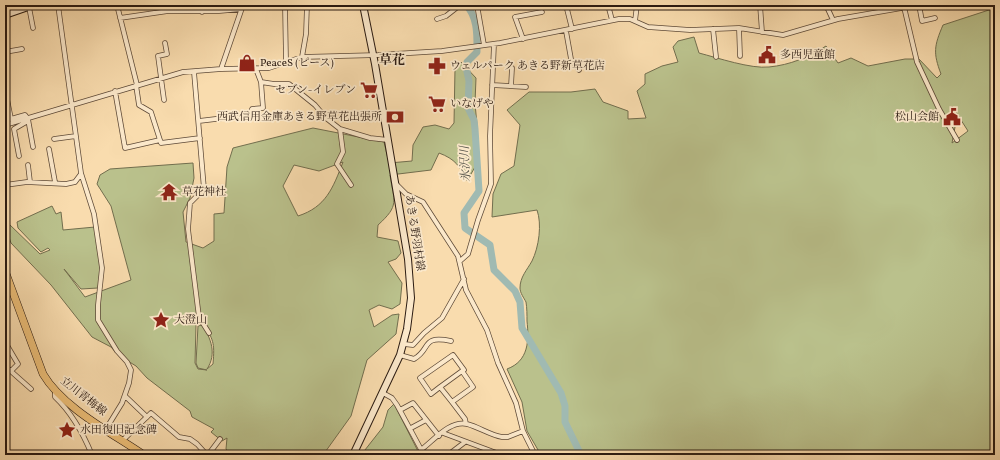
<svg xmlns="http://www.w3.org/2000/svg" width="1000" height="460" viewBox="0 0 1000 460" font-family="Vollkorn,'Noto Serif JP',serif">
<rect width="100%" height="100%" fill="#f9dcae"/>
<filter id="stains"><feTurbulence type="fractalNoise" baseFrequency=".005" numOctaves="4"/><feColorMatrix values="0 0 0 0 .2 0 0 0 0 .09 0 0 0 0 .02 0 0 0 .5 -.17"/></filter>
<radialGradient id="worn" r=".72"><stop offset=".6" stop-color="#630" stop-opacity="0"/><stop offset="1" stop-color="#630" stop-opacity=".3"/></radialGradient>
<!-- green -->
<path fill="#bac18c" stroke="#726e4e" fill-rule="evenodd" d="M995,8V455H541L527,431L522,402L507,369C529,361 529,340 527,321C527,315 527,308 526,302C524,298 520,293 520,288C520,277 527,270 532,261C539,247 542,224 537,210L492,217L493,194L501,174L514,166L520,125L507,110L529,92H571L595,89L603,102L628,111V119L646,118L637,91L645,84V74L662,66L678,62L673,47L678,41L694,37L699,53C718,58 751,69 769,67C790,65 809,57 826,46L838,63L851,58L868,66L905,59H919L937,78L941,74C933,53 934,46 943,25ZM952,106L968,131L952,143L955,127Z
M461,62L476,78L475,103L477,125L475,167L467,181C460,166 455,159 439,153L431,170L390,175C394,202 400,205 378,225L377,237L398,241L401,253L396,259L388,262L402,283L400,304L392,309L379,305L369,310L374,327L392,315L399,314L396,334L367,360L351,416L323,455H230L226,449L227,438L222,441L211,432L214,429L192,417L190,411L147,378L136,366L118,355L111,347L92,337L51,285L11,243L7,232L9,224L40,254L50,250L48,248L41,252L18,228L17,222L52,206L56,214L61,212L63,230L95,227L101,268L98,288L81,289L64,269L85,297L131,280L111,206L97,184L100,175L110,169L193,163L194,178L190,198L183,212L186,242L203,248L214,241V214L224,213L227,167L233,148L313,128L384,142L389,163L412,161L413,145L423,127L435,125L449,129L454,123L455,69ZM343,162C333,188 326,207 298,216L283,186L294,165L319,171ZM203,321C213,341 215,341 213,364L207,369C217,354 211,338 202,325L198,326L196,363L198,368L207,370L198,369L195,363L196,325Z
M394,404L420,455H361L383,427L388,410Z"/>
<g fill="none" stroke-linecap="round" stroke-linejoin="round">
<!-- river -->
<path stroke="#a0bab2" stroke-width="7" d="M466,5C478,17 477,36 477,52L467,62L466,67L469,81L468,108L474,120L475,129L479,191L464,213L465,228L490,245L494,270L515,291L520,302L522,328L561,393L565,406V422L581,455"/>
<!-- minor casing -->
<g stroke="#5e4a38" stroke-width="5.5">
<path id="minor" d="M58,5L81,173L94,214L102,268L98,305V320L117,351L127,362L131,370L129,383L122,403L106,429
M117,5L137,85
M202,5V12
M285,5L286,61
M477,5L484,45
M566,5L572,29
M608,5L612,20
M760,5L762,32
M826,5L833,20
M919,5L922,21L935,18
M29,7L33,28
M904,7L917,62L939,109L957,140
M120,18L168,11H219L241,9
M437,19L446,16L460,5
M635,21L637,5
M739,28L740,56
M713,29L716,57
M566,31L571,59L579,70
M523,39L515,17L542,12
M5,52L22,49
M302,57L306,34L307,5
M576,66L599,62
M221,69L243,5
M256,69L261,82L274,84H289L315,105L326,118L340,129L370,138L388,140
M194,72L204,189L190,203L188,229L199,317L209,333
M136,85L139,105L151,112L160,140
M492,85L526,87
M511,86L512,68
M5,89L11,119L25,115L28,119L33,147
M115,91L125,148L160,140L161,143L200,138
M164,100L158,56L167,54L165,43
M199,121L224,118H249L252,109L263,108L261,82
M5,125L183,72L221,69L269,68L302,57L378,55L442,51L500,43L619,19H630L648,27L690,30L739,28L783,35L838,19L919,5
M340,129L343,152L337,164L351,185
M54,139L76,136
M49,149L55,182
M19,156L14,129L26,122L27,118
M28,165L30,182
M396,184L406,194L423,202L458,256L466,290L487,330L498,363L516,403L523,431L535,455
M5,185L27,182L66,184L75,182L81,174
M5,189L7,196L5,200
M460,261L468,254L478,220L491,184L490,136L494,44
M5,342L18,364L11,371
M404,344L413,345L424,333L442,318L464,279
M400,355L414,359C432,349 420,335 451,341
M453,355L464,370L462,371L473,387L452,402L440,387L431,394L420,378Z
M5,366L31,389
M440,387L462,371
M55,391V397C72,413 83,433 92,455
M383,393L392,398L397,405L424,455
M125,396L147,417
M452,402L465,419L466,424
M400,410L413,403L439,436
M411,428L426,420
M443,433L502,455
M123,440L151,413L179,437L190,439L197,444L207,455
M422,449C434,440 450,420 467,424C479,427 490,435 502,437H508L523,431
M117,455L118,453
M208,455L220,439
M448,455L465,442
M482,455L488,451"/>
</g>
<!-- secondary casing -->
<g stroke="#2a1a11" stroke-width="8">
<path id="secondary" d="M5,15L34,5
M353,455L400,355L407,329L411,298L408,259L375,64L363,5"/>
</g>
<!-- primary casing -->
<g stroke="#2a1a11" stroke-width="8">
<path id="primary" d="M5,271L43,374C63,408 112,433 144,455"/>
</g>
<!-- minor -->
<use href="#minor" stroke="#fbe8ca" stroke-width="4"/>
<!-- secondary -->
<use href="#secondary" stroke="#fbe8ca" stroke-width="6"/>
<!-- primary -->
<use href="#primary" stroke="#ecbe77" stroke-width="7"/>
</g>
<!-- icons -->
<defs>
<g id="civic-bare" transform="scale(1.38)"><path d="M-.6-6.5H3V-4.5H.6V-3L4-1V1h2V6H-6V1h2V-1L-.6-3ZM-1.2 2.5V6h2.4V2.5Z" fill="#8f2418" stroke="#fbe8ca" stroke-width="2.5" paint-order="stroke"/></g>
<g id="shop-bare" transform="scale(1.38)"><path d="M-5-2.5h2.3a2.7 3.5 0 0 1 5.4 0H5L5.5 6h-11ZM-1.5-2.5h3a1.5 2.3 0 0 0-3 0Z" fill="#8f2418" stroke="#fbe8ca" stroke-width="2.5" paint-order="stroke"/></g>
<g id="pharmacy-bare" transform="scale(1.38)"><path d="M-2-6h4v4h4v4h-4v4h-4v-4h-4v-4h4Z" fill="#8f2418" stroke="#fbe8ca" stroke-width="2.5" paint-order="stroke"/></g>
<g id="supermarket-bare" transform="scale(1.38)"><path d="M-6-5.5h2.5l.6 2H6L4.5 2H-2.5L-4.4-4H-6ZM-1.5 3.2a1.3 1.3 0 1 0 .1 0ZM3 3.2a1.3 1.3 0 1 0 .1 0Z" fill="#8f2418" stroke="#fbe8ca" stroke-width="2.5" paint-order="stroke"/></g>
<g id="bank-bare" transform="scale(1.38)"><path d="M-6-4H6V4H-6ZM0-2.3a2.3 2.3 0 1 0 0 4.6a2.3 2.3 0 1 0 0-4.6Z" fill="#8f2418" stroke="#fbe8ca" stroke-width="2.5" paint-order="stroke"/></g>
<g id="temple-bare" transform="scale(1.38)"><path d="M0-6L5-2H3V0L6.5 2.5H4V6H1.5V3h-3V6H-4V2.5H-6.5L-3 0V-2H-5Z" fill="#8f2418" stroke="#fbe8ca" stroke-width="2.5" paint-order="stroke"/></g>
<g id="sight-bare" transform="scale(1.38)"><path d="M0-6L1.8-2.2L6-1.7L2.9 1.2L3.7 5.4L0 3.3L-3.7 5.4L-2.9 1.2L-6-1.7L-1.8-2.2Z" fill="#8f2418" stroke="#fbe8ca" stroke-width="2.5" paint-order="stroke"/></g>
</defs>
<g fill-rule="evenodd">
<use href="#civic-bare" x="767" y="55"/>
<use href="#shop-bare" x="247" y="63"/>
<use href="#pharmacy-bare" x="437" y="66"/>
<use href="#supermarket-bare" x="369" y="90"/>
<use href="#supermarket-bare" x="437" y="104"/>
<use href="#bank-bare" x="395" y="117"/>
<use href="#civic-bare" x="952" y="117"/>
<use href="#temple-bare" x="169" y="192"/>
<use href="#sight-bare" x="161" y="320"/>
<use href="#sight-bare" x="67" y="430"/>
</g>
<g text-anchor="middle" dominant-baseline="central" stroke-width="3.5" stroke-linejoin="round" paint-order="stroke">
<!-- poi labels -->
<g font-size="11" fill="#2a1a11" stroke="#fbe8ca" text-anchor="start">
<text x="780" y="55">多西児童館</text>
<text x="260" y="63">PeaceS (ピース)</text>
<text x="450" y="66">ウェルパーク あきる野新草花店</text>
<text x="356" y="90" text-anchor="end">セブン-イレブン</text>
<text x="450" y="104">いなげや</text>
<text x="382" y="117" text-anchor="end">西武信用金庫あきる野草花出張所</text>
<text x="939" y="117" text-anchor="end">松山会館</text>
<text x="182" y="192">草花神社</text>
<text x="174" y="320">大澄山</text>
<text x="80" y="430">水田復旧記念碑</text>
</g>
<!-- street labels -->
<g font-size="11" fill="#2a1a11" stroke="#fbe8ca">
<text transform="translate(414 233) rotate(81)">あきる野羽村線</text>
<text transform="translate(83 397) rotate(38)">立川青梅線</text>
</g>
<!-- water labels -->
<g font-size="12" font-style="italic" fill="#535249" stroke="#fbe8ca">
<text transform="translate(466 164) rotate(-93)">氷沢川</text>
</g>
<!-- quarter labels -->
<g font-size="13" font-weight="bold" fill="#2a1a11" stroke="#fbe8ca">
<text x="392" y="61">草花</text>
</g>
</g>
<!-- margin -->
<rect width="1000" height="460" fill="none" stroke="#f9dcae" stroke-width="20"/>
<rect x="6" y="6" width="988" height="448" fill="none" stroke="#2a1a11" stroke-width="2"/>
<rect x="10" y="10" width="980" height="440" fill="none" stroke="#2a1a11"/>
<rect width="100%" height="100%" filter="url(#stains)"/>
<rect width="100%" height="100%" fill="url(#worn)"/>
</svg>
